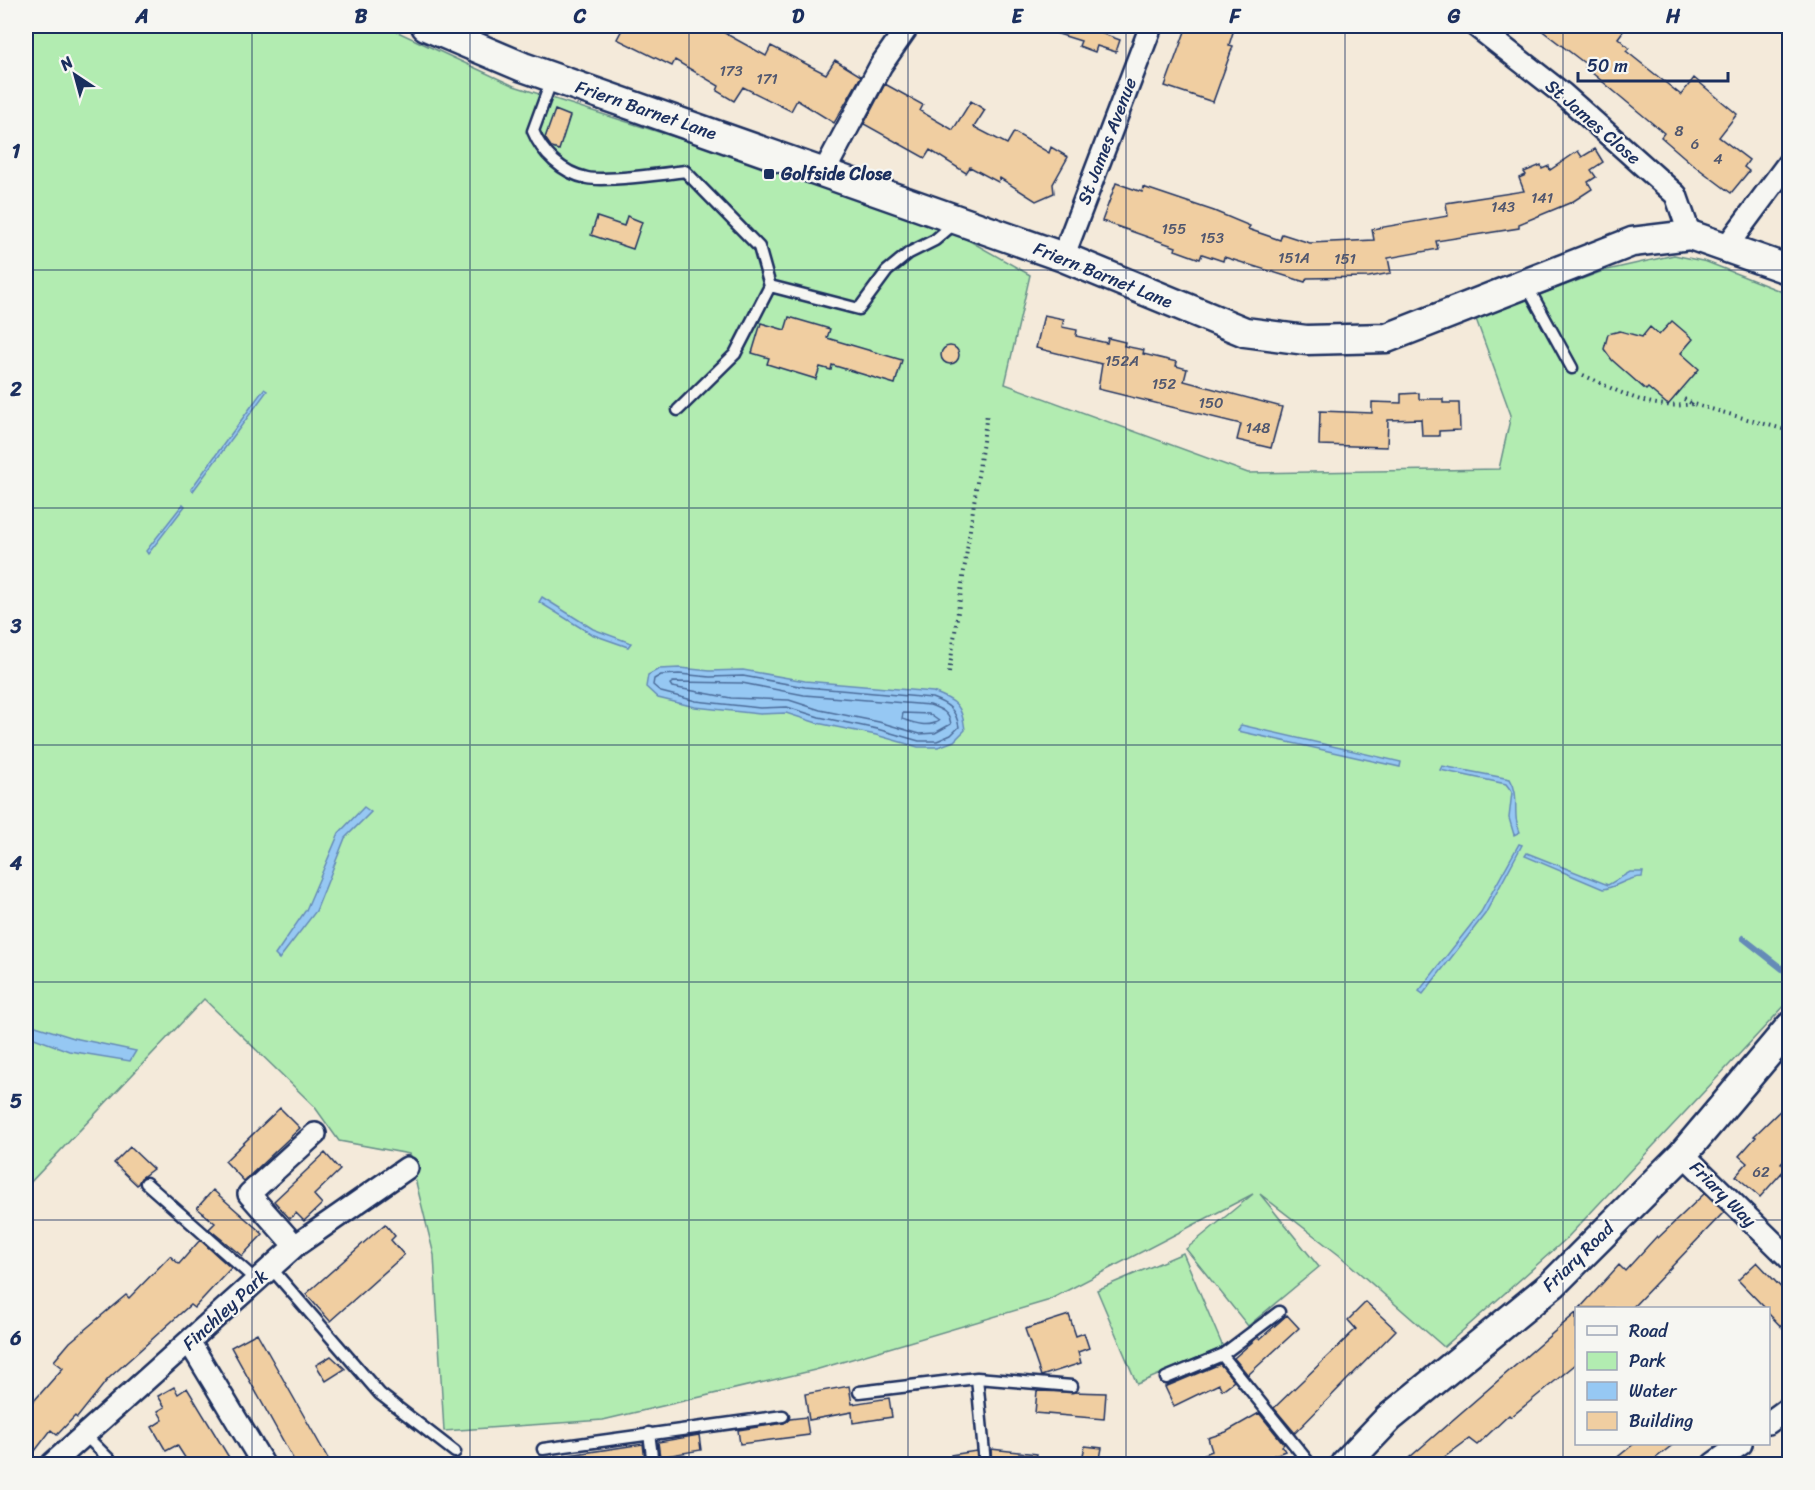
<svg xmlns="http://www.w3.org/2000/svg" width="1815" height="1490" viewBox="0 0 1815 1490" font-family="Sriracha,sans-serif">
<rect width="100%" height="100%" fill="#f4eada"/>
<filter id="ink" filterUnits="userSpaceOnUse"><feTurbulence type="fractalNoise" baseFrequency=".0167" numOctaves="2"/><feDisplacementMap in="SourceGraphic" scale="12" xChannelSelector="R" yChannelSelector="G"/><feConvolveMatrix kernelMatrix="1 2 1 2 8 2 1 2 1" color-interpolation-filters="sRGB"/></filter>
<g filter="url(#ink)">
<!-- green -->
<path fill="#b2ecb1" stroke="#668e88" stroke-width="1.5" d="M26,26H385L514,86L929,218L1030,275L1005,384L1248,473L1499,469L1511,415L1476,319L1603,271L1674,255L1707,262L1780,291L1789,299V1001L1566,1239L1444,1347L1339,1255L1260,1194L1319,1267L1248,1326L1186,1249L1253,1194L1047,1301L815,1370L603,1420L444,1431L434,1255L409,1154L339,1141L314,1106L204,999L26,1187Z
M1183,1253L1223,1347L1137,1384L1097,1290Z"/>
<!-- water -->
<path fill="#96c8f3" stroke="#658bb7" stroke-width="1.5" d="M264,389L267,391L193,491L191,489Z
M183,504L185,506L148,554L146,551Z
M542,597L593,629L631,643L628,647L591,634L539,602Z
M680,668L710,671L743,670L805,681L933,692C957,701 962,705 965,730L954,741L938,747H918L876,735L817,723L786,713L760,714L695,707L658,698L646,687L648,675L659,669Z
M1241,725L1401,762L1400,767L1238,731Z
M1442,766L1510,779C1521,796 1511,814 1520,832L1514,835L1509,818L1512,792L1506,784L1440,770Z
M364,807L371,812L345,838L316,911L279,959L275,955L306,910L339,833Z
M1519,844L1522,845L1485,914L1423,994L1419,991L1481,912Z
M1527,853L1608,885L1630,872H1643L1642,877C1627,877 1618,887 1603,889L1525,856Z
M26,1023L74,1038L136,1051L130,1061L69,1051L26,1035Z"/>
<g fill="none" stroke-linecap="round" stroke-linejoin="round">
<!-- shore -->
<path stroke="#4c6c9a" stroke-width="1.5" d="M679,674L710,677L743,676L805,687L932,698C948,704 956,709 959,727L951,735L937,741H919L877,729L819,717L787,707L760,708L696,701L661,692L653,685L654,679L661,675Z
M673,682L742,683L804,695L930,705C941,709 949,712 951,724L935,733L920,734L879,722L820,710L789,700L731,698L672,687L670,684Z
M903,713L929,714L939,721C928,728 914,723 902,719Z"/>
<!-- stream -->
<path stroke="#658bb7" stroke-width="6" d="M1743,938L1790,975"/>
</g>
<!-- building -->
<path fill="#f0cea1" stroke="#1b2f5e" stroke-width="1.5" d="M624,26H692L706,33L712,26L766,56L771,46L826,74L835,60L861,76L834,123L797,100L791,111L743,87L734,101L717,91L719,86L675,60L672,66L617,39Z
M1043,26H1081L1120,40L1116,52L1097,46L1095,52L1079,46L1081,41L1042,29Z
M1187,26H1235L1229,45L1233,46L1213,102L1165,86Z
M1536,26H1627L1618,38L1629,48L1626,51L1681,95L1694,78L1737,114L1719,137L1749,160L1744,167L1749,171L1731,193L1691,163L1661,137L1664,133L1585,67L1587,65Z
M885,84L923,105L920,111L953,130L971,101L985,110L974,127L1007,144L1014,132L1049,153L1051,147L1068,157L1053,184L1054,193L1036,201L1000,178L998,182L970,167L966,173L930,150L925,158L864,124Z
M555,110L570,116L559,150L552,148L545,138Z
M1595,149L1603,162L1591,170L1596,177L1588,182L1592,189L1572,202L1519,224V228L1436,241L1438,249L1388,258L1391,273L1369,277L1307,278L1305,282L1224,257L1223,261L1202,254L1200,259L1175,250L1176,247L1102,221L1116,183L1142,192L1143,187L1214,211L1250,226L1248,229L1280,240L1282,234L1310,243L1374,240L1372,229L1448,216L1446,203L1524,191L1519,178L1526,175L1524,172L1541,165L1542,169L1549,166L1550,170L1578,151L1582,157Z
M627,216L642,222L633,249L591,235L597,217L624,226Z
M1044,315L1064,319L1062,327L1077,330L1076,336L1107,343L1108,338L1125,342L1124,346L1144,350L1143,354L1177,362L1176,366L1187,369L1184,381L1282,407L1271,448L1237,440L1241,424L1098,389L1102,364L1036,348Z
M789,317L830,329L827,338L902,360L895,384L832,365L831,370L820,367L816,379L767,364L769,358L752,353L761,323L785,330Z
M1672,321L1693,339L1681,353L1699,369L1668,405L1648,388L1646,390L1612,360L1604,349L1608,334L1620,331L1642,337L1650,327L1659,335Z
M941 355a9 9 0 1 1 18 0a9 9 0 1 1-18 0Z
M1419,393V399H1443V403H1459L1460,430L1439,431V436H1422L1421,419L1388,420L1387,447L1319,445L1320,411L1372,413V402L1401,403V394Z
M1790,1101V1153L1781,1163L1786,1168L1760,1197L1736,1176L1747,1163L1739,1156L1756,1137L1754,1136Z
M280,1108L300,1128L244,1181L225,1161Z
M130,1147L153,1169L141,1178L137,1185L114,1163Z
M325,1153L340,1170L314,1195L322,1204L304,1221L296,1213L290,1219L274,1201Z
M213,1190L263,1234L242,1256L209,1229L215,1223L197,1208Z
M1705,1193L1724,1212L1632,1308H1580L1619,1265L1625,1271L1657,1236L1658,1238Z
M385,1224L395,1236L391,1240L404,1255L330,1321L306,1294Z
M200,1240L231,1268L194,1308L190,1305L108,1379L77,1418L75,1416L57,1435L51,1430L35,1451L26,1444V1410L63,1368L54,1361L70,1342L126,1295L129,1298L170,1256L179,1264Z
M1757,1262L1790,1297V1336L1768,1313V1308H1765L1738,1280Z
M1366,1302L1396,1330L1295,1433L1274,1408L1356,1329L1348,1320Z
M1576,1313V1364L1511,1417L1509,1415L1477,1445L1469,1439L1435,1464H1402Z
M1069,1315L1076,1336L1084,1333L1089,1348L1078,1352L1081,1363L1041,1376L1025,1329Z
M1287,1315L1299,1328L1248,1375L1234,1358L1258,1337L1260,1339Z
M257,1333L300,1409L331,1464H296L231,1347Z
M331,1356L345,1369L326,1381L316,1365Z
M1220,1364L1234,1381L1222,1390L1219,1384L1174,1406L1165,1387Z
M849,1386L852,1404L889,1398L892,1417L853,1423L852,1412L809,1420L805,1394Z
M174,1387L178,1394L187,1388L233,1464H189L177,1445L166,1451L152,1427L163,1420L158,1411L165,1407L158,1396Z
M1037,1391L1106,1393L1104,1419L1035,1413Z
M1259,1413L1284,1444L1282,1446L1285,1451L1251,1464H1181L1212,1451L1208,1438L1226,1432Z
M806,1417L809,1435L740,1444L738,1430L784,1423L790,1419Z
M699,1435L701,1450L660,1457L658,1442Z
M1635,1443H1675L1648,1464H1609Z
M643,1444L645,1460L640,1461V1464H571L570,1455Z
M1085,1446L1102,1448L1099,1464H1081Z
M991,1449L1037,1454L1036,1464H992Z
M976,1451L978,1464H951V1455Z"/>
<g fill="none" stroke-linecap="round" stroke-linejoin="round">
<!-- lane casing -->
<g stroke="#1b2f5e" stroke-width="15">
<path id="lane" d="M552,79L533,131C542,153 562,173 587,178C608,182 662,174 685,171L759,247L770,286L735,354L678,410
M1526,284L1572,368
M770,286L859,309L887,271L909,253L935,240L956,222
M146,1183L257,1281
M271,1268L380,1394L455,1452
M1222,1355L1310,1464
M977,1378L985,1464
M1166,1378L1222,1355L1279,1312
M859,1392L977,1378L1072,1386
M649,1433L653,1464
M85,1435L114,1464
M543,1449L783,1416"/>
</g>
<!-- street casing -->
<g stroke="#1b2f5e" stroke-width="26">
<path id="street" d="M1476,26L1563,94L1676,195L1690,235
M824,172L881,65L908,26
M1726,247L1790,161
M1063,257L1151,26
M1683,1154L1790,1259
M295,1246L249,1194L315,1134
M190,1343L263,1464
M1768,1423L1790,1407
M52,1464L295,1246L407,1168
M1713,1464L1741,1444"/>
</g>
<!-- secondary casing -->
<g stroke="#1b2f5e" stroke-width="33">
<path id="secondary" d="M426,26L523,67L1063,257L1245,332L1306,340L1387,338L1632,242L1690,235L1790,270
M1345,1464L1389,1418L1553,1284L1683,1154L1790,1027"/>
</g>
<!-- path -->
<path stroke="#1b2f5e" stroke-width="4" stroke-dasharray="1.5 4.5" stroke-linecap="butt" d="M1583,375C1621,392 1650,411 1693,404
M1684,399L1693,404L1790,431
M949,673L987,414"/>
<!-- lane -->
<use href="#lane" stroke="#f6f6f2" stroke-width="10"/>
<!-- street -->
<use href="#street" stroke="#f6f6f2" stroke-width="21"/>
<!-- secondary -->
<use href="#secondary" stroke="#f6f6f2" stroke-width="28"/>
</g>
</g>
<!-- grid -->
<path fill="none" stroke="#1b2f5e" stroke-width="1.5" stroke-opacity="0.55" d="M252,26V1464M470,26V1464M689,26V1464M908,26V1464M1126,26V1464M1345,26V1464M1563,26V1464M26,270H1790M26,508H1790M26,745H1790M26,982H1790M26,1220H1790"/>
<!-- markers -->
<rect fill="#1b2f5e" stroke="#f6f6f2" stroke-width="2" x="763" y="168" width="12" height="12" rx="3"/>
<g text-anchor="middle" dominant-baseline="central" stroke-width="4.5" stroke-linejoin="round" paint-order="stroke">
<!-- number labels -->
<g font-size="15" fill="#50576f">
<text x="731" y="71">173</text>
<text x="767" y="79">171</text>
<text x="1679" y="131">8</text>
<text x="1695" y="144">6</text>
<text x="1718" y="159">4</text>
<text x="1542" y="198">141</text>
<text x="1503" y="207">143</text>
<text x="1174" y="229">155</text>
<text x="1212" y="238">153</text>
<text x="1294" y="258">151A</text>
<text x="1345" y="259">151</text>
<text x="1122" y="361">152A</text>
<text x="1164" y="384">152</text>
<text x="1211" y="403">150</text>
<text x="1258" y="428">148</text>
<text x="1761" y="1172">62</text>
</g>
<!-- street labels -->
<g font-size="18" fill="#1b2f5e" stroke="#f6f6f2">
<text transform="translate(646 110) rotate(19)">Friern Barnet Lane</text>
<text transform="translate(1593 122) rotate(41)">St James Close</text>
<text transform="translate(1107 141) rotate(-69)">St James Avenue</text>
<text transform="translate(1103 275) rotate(22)">Friern Barnet Lane</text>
<text transform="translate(1723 1194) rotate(45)">Friary Way</text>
<text transform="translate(1578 1257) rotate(-44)">Friary Road</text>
<text transform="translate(225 1310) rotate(-43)">Finchley Park</text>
</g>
<!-- poi labels -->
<g font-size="18" font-weight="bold" fill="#1b2f5e" stroke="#f6f6f2" text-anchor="start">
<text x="781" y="174">Golfside Close</text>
</g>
</g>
<!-- margin -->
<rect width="1815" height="1490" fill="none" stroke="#f6f6f2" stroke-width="66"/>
<!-- legend -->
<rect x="1575" y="1307" width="195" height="138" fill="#f6f6f2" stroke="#9ea6b7" stroke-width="1.5"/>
<rect x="1587" y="1326" width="30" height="9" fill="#f6f6f2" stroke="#9ea6b7" stroke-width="1.5"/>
<text x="1629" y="1337" font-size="18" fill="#1b2f5e">Road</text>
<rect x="1587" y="1352" width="30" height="18" fill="#b2ecb1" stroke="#9ea6b7" stroke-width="1.5"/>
<text x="1629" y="1367" font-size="18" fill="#1b2f5e">Park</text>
<rect x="1587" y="1382" width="30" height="18" fill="#96c8f3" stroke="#9ea6b7" stroke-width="1.5"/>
<text x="1629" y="1397" font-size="18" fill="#1b2f5e">Water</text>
<rect x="1587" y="1412" width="30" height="18" fill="#f0cea1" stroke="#9ea6b7" stroke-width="1.5"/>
<text x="1629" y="1427" font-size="18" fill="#1b2f5e">Building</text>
<!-- north arrow -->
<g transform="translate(75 75) rotate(324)" stroke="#f6f6f2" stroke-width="4.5" paint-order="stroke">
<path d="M0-4.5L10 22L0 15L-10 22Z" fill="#1b2f5e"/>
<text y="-9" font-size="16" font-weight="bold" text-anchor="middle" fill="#1b2f5e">N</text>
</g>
<!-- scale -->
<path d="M1578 72v9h150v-9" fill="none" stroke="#1b2f5e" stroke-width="3"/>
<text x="1587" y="72" font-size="18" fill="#1b2f5e" stroke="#f6f6f2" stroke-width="4.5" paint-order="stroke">50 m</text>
<rect x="33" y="33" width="1749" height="1424" fill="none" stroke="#1b2f5e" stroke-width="2"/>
<g font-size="20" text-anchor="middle" font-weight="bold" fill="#1b2f5e">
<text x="142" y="23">A</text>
<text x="361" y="23">B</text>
<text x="580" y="23">C</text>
<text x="798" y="23">D</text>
<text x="1017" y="23">E</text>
<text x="1235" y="23">F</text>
<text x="1454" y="23">G</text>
<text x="1673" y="23">H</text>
<text x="16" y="158">1</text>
<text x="16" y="396">2</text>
<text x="16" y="633">3</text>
<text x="16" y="870">4</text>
<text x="16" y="1108">5</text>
<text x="16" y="1345">6</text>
</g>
</svg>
